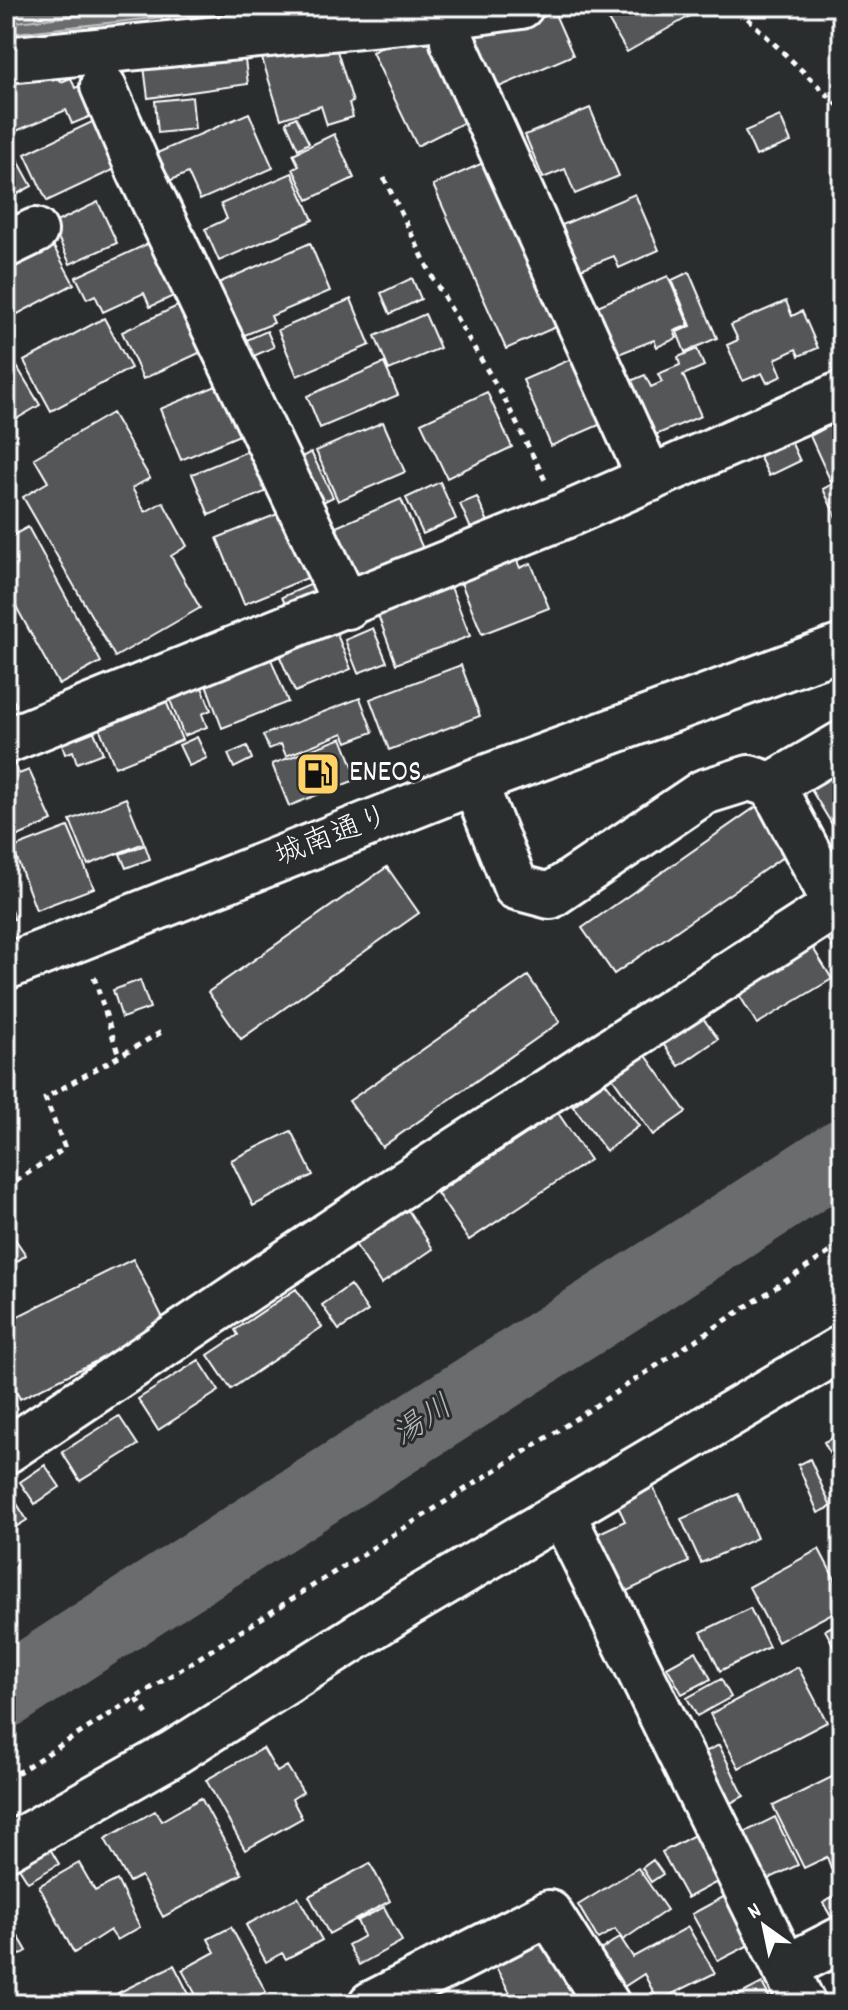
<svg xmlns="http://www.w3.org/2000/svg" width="848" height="2010" viewBox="0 0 848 2010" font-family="Dekko,'Klee One',sans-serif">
<rect width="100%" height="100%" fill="#2a2d2e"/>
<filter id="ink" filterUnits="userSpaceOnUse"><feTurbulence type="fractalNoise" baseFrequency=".0125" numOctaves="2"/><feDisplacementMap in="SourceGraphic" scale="16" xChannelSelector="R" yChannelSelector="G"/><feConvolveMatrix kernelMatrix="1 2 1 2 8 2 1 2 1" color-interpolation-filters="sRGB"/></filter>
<g filter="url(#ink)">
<!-- water -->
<path fill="#6a6c6d" stroke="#a6a7a7" stroke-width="2" d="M6,6H338L6,42Z"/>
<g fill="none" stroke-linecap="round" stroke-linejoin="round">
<!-- shore -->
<path stroke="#c3c4c5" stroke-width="2" d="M6,23L169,6
M6,34L263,6"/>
<!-- river -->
<path stroke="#6a6c6d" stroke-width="72" d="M6,1692C283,1510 565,1336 842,1155"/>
</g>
<!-- building -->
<path fill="#555758" stroke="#fff" stroke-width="2" d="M600,6H684L690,16L627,52Z
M554,12L573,55L497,88L474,36L511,20L515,29Z
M427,26L471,119L417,146L372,52Z
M333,38L353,102L349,103L353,117L327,125L321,106L281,119L261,55Z
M244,52L248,84L148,98L144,66Z
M55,67L61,82L71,78L75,88L89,82L101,112L72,124L66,110L14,132L6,113V87Z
M192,97L195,129L158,133L155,101Z
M590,108L619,176L575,194L565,169L543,178L525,135Z
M249,113L273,168L200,200L188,173L169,181L157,153Z
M780,116L791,142L756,156L745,131Z
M296,117L309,143L298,149L286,122Z
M94,121L115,169L47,201L25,154Z
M334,134L354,178L308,200L293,169L299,166L293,154Z
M9,144L32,186L6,200V146Z
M485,162L558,326L506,349L433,185Z
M292,173L313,220L219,261L205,229L227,219L221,204Z
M635,194L659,250L619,268L614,256L581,269L562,225Z
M98,202L117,243L70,264L52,224Z
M49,238L74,284L14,316L6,300V262Z
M158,239L182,292L150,307L144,293L103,312L95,295L87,299L76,277Z
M310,243L330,291L271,316L274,323L240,337L216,284Z
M689,272L717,338L685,352L677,332L691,326L672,280Z
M668,276L689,325L674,331L677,338L657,347L654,340L616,355L595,307Z
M412,278L421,299L390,314L381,293Z
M351,299L370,345L297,376L278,330Z
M188,301L210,348L143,379L122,332Z
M786,301L792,316L802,311L818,348L799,356L796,349L775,359L782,376L767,383L762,373L743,381L727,345L738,340L731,325Z
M425,314L440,348L389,370L375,336Z
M104,318L131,368L51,411L24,361Z
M267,331L274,347L247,359L240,343Z
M697,349L704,366L683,375L701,416L646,439L623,384L645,375L651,387L662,382L658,374L680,365L678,357Z
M578,356L606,422L551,446L523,380Z
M384,363L398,395L320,428L307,396Z
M16,365L40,405L6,425V372Z
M221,384L242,434L181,460L160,409Z
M487,392L512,447L447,478L421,423Z
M112,413L150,478L132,488L145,512L163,502L187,546L171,556L200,608L115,657L23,497L48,482L34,458Z
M842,419V517L837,519L823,489L832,484L810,436Z
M383,422L405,472L338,501L316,451Z
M788,435L800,461L769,476L756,450Z
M248,451L265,492L209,515L192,474Z
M311,452L333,497L315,506L294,461Z
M440,482L456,519L423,534L406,498Z
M477,497L488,522L471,529L460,504Z
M401,499L424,551L359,580L336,527Z
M285,511L312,576L244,604L217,538Z
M28,527L101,662L59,685L12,599L6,602V539Z
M515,555L520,568L531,563L549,608L482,634L459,578Z
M319,581L326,597L289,614L282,597Z
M451,587L470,636L396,664L378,615Z
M334,627L351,669L295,692L277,650Z
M373,628L387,662L358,673L345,640Z
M271,659L288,702L222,728L206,684Z
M461,665L480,716L389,750L370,699Z
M199,680L211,710L202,714L207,727L184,736L167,692Z
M6,688L16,705L6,711Z
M164,696L182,740L115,767L97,722Z
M360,698L373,732L347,742L343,733L286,756L281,744L269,749L263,735Z
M92,727L103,753L77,763L73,751L65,754L60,739Z
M197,737L207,758L189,766L179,745Z
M342,738L358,779L289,806L272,764Z
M247,746L252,759L234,768L228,754Z
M842,762V828L836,831L807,783Z
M14,763L19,774L29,770L52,821L14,838L9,827L6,829V767Z
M126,798L144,843L88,865L70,820Z
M760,804L793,850L614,974L582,928Z
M68,827L94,888L36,910L13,848Z
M145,845L150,859L126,868L120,854Z
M387,867L419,913L241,1039L208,992Z
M6,897L14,919L6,922Z
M842,910V963L819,924Z
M805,935L832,979L757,1024L730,980Z
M528,976L560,1022L382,1147L349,1101Z
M140,980L150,1008L122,1018L113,990Z
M692,1003L718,1039L679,1066L653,1030Z
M640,1047L686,1112L653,1135L607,1070Z
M605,1082L639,1126L606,1151L573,1106Z
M558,1113L590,1160L469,1240L437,1193Z
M291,1131L313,1175L253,1206L231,1160Z
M408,1210L433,1249L381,1284L355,1244Z
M6,1226L26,1255L6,1269Z
M133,1259L167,1326L20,1399L6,1370V1322Z
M350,1285L368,1311L339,1330L322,1305Z
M296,1289L322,1327L231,1389L208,1355L238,1335L235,1330Z
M199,1360L219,1391L158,1430L138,1399Z
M119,1416L138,1445L80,1481L62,1452Z
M842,1433V1477L824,1442Z
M810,1459L831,1507L818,1513L798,1465Z
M45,1465L60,1487L35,1504L20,1482Z
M6,1486L27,1520L6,1533Z
M653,1487L689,1562L625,1592L597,1534L625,1521L617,1504Z
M738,1494L757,1538L701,1563L681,1519Z
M819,1549L842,1593V1608L778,1642L749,1587Z
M750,1608L769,1647L720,1671L701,1632Z
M842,1621V1661L825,1630Z
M696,1651L711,1679L682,1694L667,1667Z
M798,1667L827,1722L739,1768L710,1714Z
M721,1679L731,1697L697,1716L687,1698Z
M719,1745L744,1796L721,1808L695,1757Z
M263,1748L277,1772L287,1766L303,1792L292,1799L302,1818L245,1850L206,1780Z
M842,1772V1863L831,1868L827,1857L804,1868L773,1806Z
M201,1798L242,1874L163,1917L141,1876L129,1882L105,1839L155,1811L161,1821Z
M775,1817L798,1865L762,1882L739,1835Z
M698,1833L723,1879L687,1898L662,1852Z
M49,1847L59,1864L28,1882L18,1866Z
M653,1860L663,1874L651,1882L642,1868Z
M79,1863L95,1891L117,1880L140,1927L117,1940L110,1930L74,1953L39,1886Z
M370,1863L390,1901L329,1934L309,1896Z
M638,1868L667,1910L623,1940L615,1929L598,1939L578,1905Z
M842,1892V1914L833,1920L823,1903Z
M725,1896L751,1944L718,1961L692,1914Z
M298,1897L322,1940L286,1959L282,1953L266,1962L246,1925Z
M384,1907L402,1941L359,1965L348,1945L364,1936L357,1921Z
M6,1915L27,1951L6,1963Z
M231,1927L266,1992L244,2004H212L211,2002L201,2004L182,1970L215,1952L208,1939Z
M688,1927L715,1973L658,2001L644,1974L622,1988L599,1951L620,1937L633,1957Z
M539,1940L546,1953L553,1949L582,2004H516L494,1964Z
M174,1965L194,2004H124L118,1993Z
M762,1983L773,2004H722Z"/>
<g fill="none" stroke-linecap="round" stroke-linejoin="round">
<!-- minor casing -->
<g stroke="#fff" stroke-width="50">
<path id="minor" d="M453,42L650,479
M6,60L441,17L521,6
M103,86L139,170L347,606
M6,245L35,231
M6,741L564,516L842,394
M474,782L516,887L550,896L704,792L749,778L772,785L842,744
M772,785L836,905
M6,967L474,782L842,647
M6,1451L387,1195L842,901
M562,1513L803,2004
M6,1848L172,1754L410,1603L842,1348
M785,1968L842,1939
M371,2004L549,1913L607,2004"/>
</g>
<!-- path -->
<path stroke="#fff" stroke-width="5" stroke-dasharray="6 6" stroke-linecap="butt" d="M739,10L842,109
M384,178L434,280L505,400L545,480
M94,977L119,1056
M6,1188L65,1148L45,1098L165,1030
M137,1699L150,1719
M6,1780L554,1433L842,1244"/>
<!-- minor -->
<use href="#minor" stroke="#2a2d2e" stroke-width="44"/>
</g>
</g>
<!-- icons -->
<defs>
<g id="fuel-square" transform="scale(2.3)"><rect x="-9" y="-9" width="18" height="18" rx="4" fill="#ffd166" stroke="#2a2d2e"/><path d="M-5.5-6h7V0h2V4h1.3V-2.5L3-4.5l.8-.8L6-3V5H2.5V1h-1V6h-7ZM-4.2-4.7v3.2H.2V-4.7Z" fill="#111"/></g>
</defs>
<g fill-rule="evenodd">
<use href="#fuel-square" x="318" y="774"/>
</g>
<g text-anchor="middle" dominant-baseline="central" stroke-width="6" stroke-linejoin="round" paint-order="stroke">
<!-- poi labels -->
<g font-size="30" fill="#fff" stroke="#2a2d2e" text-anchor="start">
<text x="349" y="774">ENEOS</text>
</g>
<!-- street labels -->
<g font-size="30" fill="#fff" stroke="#2a2d2e">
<text transform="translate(333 838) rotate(-21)">城南通り</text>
</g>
<!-- water labels -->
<g font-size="32" font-style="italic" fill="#b4b6b6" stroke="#2a2d2e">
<text transform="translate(424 1423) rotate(-33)">湯川</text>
</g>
</g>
<!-- margin -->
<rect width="848" height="2010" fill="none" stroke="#2a2d2e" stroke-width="32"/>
<rect x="16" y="16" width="816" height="1978" fill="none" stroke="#fff" stroke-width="3" filter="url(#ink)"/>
<!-- north arrow -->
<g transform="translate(764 1926) rotate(327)" stroke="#2a2d2e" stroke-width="6" paint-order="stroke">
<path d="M0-6L14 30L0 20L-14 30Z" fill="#ffffff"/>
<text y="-12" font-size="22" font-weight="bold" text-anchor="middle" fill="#ffffff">N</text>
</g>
</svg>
